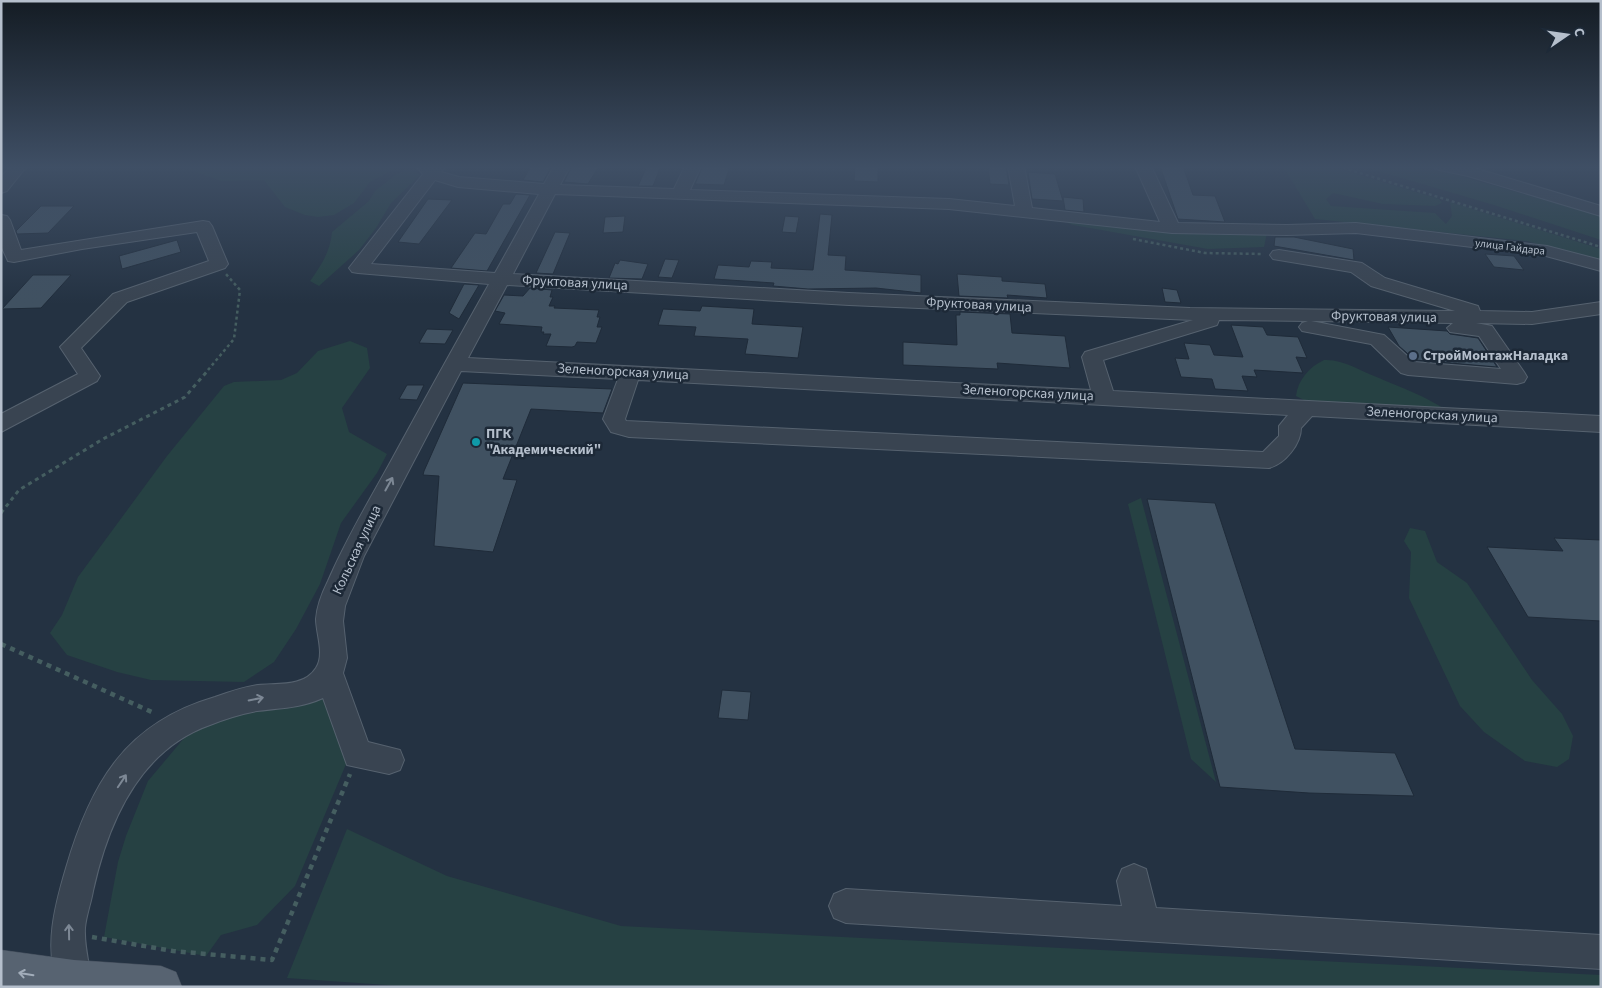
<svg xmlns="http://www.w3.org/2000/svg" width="1602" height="988" viewBox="0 0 1602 988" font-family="'Source Sans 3',sans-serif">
<rect width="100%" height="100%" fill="#243242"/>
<!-- green -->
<path fill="#264143" d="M179,166H400L370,182L354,203L334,215L318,217L305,215L285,207L264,180L221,181Z
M1283,166H1330L1439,199L1442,203L1435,206L1383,204L1333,193L1326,199L1331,206L1435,213L1446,224L1452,216L1450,202L1601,249V262L1527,241L1315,219Z
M1361,166H1402L1449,173L1601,216V240L1494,205Z
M410,169L420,175L391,203L376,228L359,250L319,286L310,281C322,264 330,252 332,232L369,201L375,191L398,173Z
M1055,218L1267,233L1264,247L1208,249L1073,225Z
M350,341L367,348L370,368L342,408L349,432L387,454L377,473L341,523L320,584L296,629L274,662L244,682L151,680L117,672L67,655L50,633L62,615L78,577L167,456L224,386L234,382L281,380L297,373L318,351Z
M1324,360C1344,359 1360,371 1379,378C1402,388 1425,396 1446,410L1314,405L1296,396C1298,380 1309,367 1324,360Z
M1141,498L1216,782L1191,759L1128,504Z
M1410,528L1425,531L1437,562L1467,583L1532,680L1562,714L1573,736L1569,759L1557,767L1525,761L1484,732L1460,706L1409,598L1411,552L1404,541Z
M325,688L349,757L295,886L257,925L221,935L206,956L104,937L118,862L126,836L148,781L185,737L237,710Z
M347,829L447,876L621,926L1601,975V987H415L287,978Z"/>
<!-- building -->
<path fill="#405161" stroke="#1f2b39" d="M531,166H552L543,182L523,180Z
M572,166H599L588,184L564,182Z
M647,166H661L653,186H638Z
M703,166H730L724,185L695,184Z
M855,166H878V182L854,181Z
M988,166H1006L1009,185L990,184Z
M1160,166H1183L1193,195L1215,196L1225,222L1178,219Z
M1028,172L1055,174L1063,201L1032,199Z
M516,194L530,195L487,271L451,268L475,233L486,234L503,204H510Z
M1063,197L1083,199L1084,212L1065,210Z
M428,199L452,200L419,244L398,242Z
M41,206H74L48,233L17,234L16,231Z
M820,214L832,215L828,255L846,256L845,270L921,275V293L876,288L808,289L773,286L774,283L714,279L718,265L749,267L751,261L772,262L771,268L813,270Z
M625,216L623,232L603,233L605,217Z
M785,216L799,217L796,233L782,232Z
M555,232L570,233L553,274L536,273Z
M1275,237H1294L1353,249L1354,260L1274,246Z
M177,240L181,252L122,269L119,256Z
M1485,254L1514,256L1524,270L1494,267Z
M665,259L679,260L672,278L658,277Z
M620,260L648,264L642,279L609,278L615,263L618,264Z
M957,274L1002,277V281L1045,284L1047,298L1007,295L1008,298L959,296Z
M33,275H71L41,308L2,309Z
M464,284L479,285L459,319L449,313Z
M530,288L552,290L550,297H553L549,306H555L554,308L599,310L597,317H600L597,327H602L596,343L577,342L575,346L572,347L546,346L551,334H543L544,332H541L542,327L499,324L505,313L495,311L504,295L523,296Z
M1162,288L1177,290L1181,303L1165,302Z
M702,306L754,309L752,324L803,327L798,358L745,354L748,339L694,336L696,327L658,325L663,309L700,311Z
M960,312L1010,314L1012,333L1065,336L1070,368L997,363L998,369L903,365V342L957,345L956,315H960Z
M1231,325L1263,327L1267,335L1298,337L1307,358L1296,357L1303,373L1254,370L1257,377L1242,376L1248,391L1215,389L1212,379L1181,377L1175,358L1189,359L1184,343L1210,345L1214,355L1243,357Z
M1388,327L1447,331L1450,334L1478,338L1497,367L1415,360L1399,346Z
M427,329L453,330L445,344L419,343Z
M463,383L612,389L603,413L531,409L503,479L517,480L493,552L434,546L439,476L423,475L424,471Z
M407,385H424L417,400L399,399Z
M1147,499L1215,503L1295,749L1395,753L1414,796L1309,793L1220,787Z
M1554,538L1601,540V621L1528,617L1487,547L1563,551Z
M722,690L751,692L748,720L718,718Z"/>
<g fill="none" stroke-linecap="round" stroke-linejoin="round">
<!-- minor casing -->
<g stroke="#56626f" stroke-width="2">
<path id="minor" d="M11,166H27L7,191L1,193V177Z
M416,166H445L441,172L459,177L544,184L554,166H570L560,185L674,189L685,166H701L690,190L949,199L1015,206L1008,166H1024L1032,208L1160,222L1135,166H1151L1178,223L1287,225L1356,223L1547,246L1601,260V271L1546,256L1356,233L1287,235L1172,233L949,209L555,194L513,274L849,293L1190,308L1455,311L1371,286L1351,272L1273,259L1270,255L1273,251L1279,250L1362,263L1385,278L1478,306L1480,311L1532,312L1601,302V314L1532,324L1476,323L1492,326L1524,372L1527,377L1524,382L1517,384L1408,375L1401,373L1371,344L1302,331L1299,327L1302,323L1308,321L1219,320L1217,325L1103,360L1113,391L1601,416V432L1312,416L1301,428C1301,444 1285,464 1269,468L629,437L611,432L603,419L618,379L461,371L364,556L345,606L343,621L347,658L343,673L368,742L400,750L404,760L400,770L389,774L347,765L323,698C301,708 281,708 257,711C241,714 225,719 210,725C139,750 108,823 93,891C91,903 86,916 85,928C84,945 89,964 92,981L89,987H59C43,949 55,905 66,868C91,782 126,723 215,697C229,692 244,687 258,685C278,683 304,687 316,668C325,654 316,634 316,619C317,606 322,593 328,581C346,539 369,501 391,461C423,402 456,343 489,284L358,273L352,272L349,268L423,174ZM435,180L458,187L539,194L495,273L371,264ZM507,285L849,305L1193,320L1085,352L1082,357L1091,390L468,358ZM1311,321L1453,323L1447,328L1450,332L1479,336L1501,369L1414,362L1384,335ZM638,380L1288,415L1279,426V436L1263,452L626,421L625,419Z
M1433,166L1471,167L1601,206V216L1468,176L1435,169Z
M1,215L7,216L10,220L21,250L203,221L209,222L212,226L228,264L225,268L127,302L81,348L100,376L97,381L1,432V414L78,374L60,347L113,294L209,261L197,232L82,249L14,262L8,261L1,246Z
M1134,864L1146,869L1156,908L1601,935V969L846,923L834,918L829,906L834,894L846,889L1122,906L1117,881L1122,869Z"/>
</g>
<!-- major casing -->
<g stroke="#424d5b" stroke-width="1">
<path id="major" d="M1,950L74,960L161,966L176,972L182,987H1Z"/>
</g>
<!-- path-far2 -->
<path stroke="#455e60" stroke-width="2.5" stroke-dasharray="3 3" stroke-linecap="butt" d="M1337,166L1601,247
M1133,239L1205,253L1263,254
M208,370L234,339L240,290L226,274"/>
<!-- path-far1 -->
<path stroke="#455e60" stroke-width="3" stroke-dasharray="4 4" stroke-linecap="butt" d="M1,513L19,490L103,439L185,397L209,369"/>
<!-- path -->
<path stroke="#455e60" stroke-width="4.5" stroke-dasharray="5 5" stroke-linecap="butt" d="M1,644L154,713
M92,937L173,951L272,960L350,774"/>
<!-- minor -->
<use href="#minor" fill="#394451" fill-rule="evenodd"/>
<!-- major -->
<use href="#major" fill="#576371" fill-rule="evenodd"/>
</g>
<!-- one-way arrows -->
<defs><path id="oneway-shaft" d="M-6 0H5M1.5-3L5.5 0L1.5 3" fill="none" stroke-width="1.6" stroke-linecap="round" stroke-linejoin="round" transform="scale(1.25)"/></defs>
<g stroke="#7d8895">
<use href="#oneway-shaft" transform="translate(389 484) rotate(-61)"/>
<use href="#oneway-shaft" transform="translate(256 699) rotate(-11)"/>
<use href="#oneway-shaft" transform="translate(122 781) rotate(-56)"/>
<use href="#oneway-shaft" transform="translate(69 932) rotate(-91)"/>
</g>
<use stroke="#a2adba" href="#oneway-shaft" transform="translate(26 974) rotate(-171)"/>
<!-- sky -->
<linearGradient id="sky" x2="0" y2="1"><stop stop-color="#141c24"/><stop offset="0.55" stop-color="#3f4f65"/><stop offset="1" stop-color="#3f4f65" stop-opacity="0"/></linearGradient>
<rect width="1602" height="304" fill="url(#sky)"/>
<!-- markers -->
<circle fill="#5c6f8a" stroke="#1d2937" stroke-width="2" cx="1413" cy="356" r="5"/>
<circle fill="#0f9aa8" stroke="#1d2937" stroke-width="2" cx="476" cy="442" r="5"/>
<g text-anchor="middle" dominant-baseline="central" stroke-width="5" stroke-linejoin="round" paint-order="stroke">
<!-- far-street labels -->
<g font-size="11" fill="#b5bfcc" stroke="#1d2937">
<text transform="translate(1510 247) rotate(7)">улица Гайдара</text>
</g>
<!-- street labels -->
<g font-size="14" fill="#b5bfcc" stroke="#1d2937">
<text transform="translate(575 283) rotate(3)">Фруктовая улица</text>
<text transform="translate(979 305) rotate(3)">Фруктовая улица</text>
<text transform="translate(1384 317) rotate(1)">Фруктовая улица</text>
<text transform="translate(623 372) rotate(3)">Зеленогорская улица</text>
<text transform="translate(1028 393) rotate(3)">Зеленогорская улица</text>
<text transform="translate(1432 415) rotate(3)">Зеленогорская улица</text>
<text transform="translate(357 550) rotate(-65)">Кольская улица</text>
</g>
<!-- poi labels -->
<g font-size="14" font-weight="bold" fill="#b5bfcc" stroke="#1d2937" text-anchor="start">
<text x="1423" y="356">СтройМонтажНаладка</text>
<text x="486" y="434">ПГК<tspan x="486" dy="16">"Академический"</tspan></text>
</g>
</g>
<!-- border -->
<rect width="1602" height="988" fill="none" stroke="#b5bfcc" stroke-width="5"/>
<!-- north arrow -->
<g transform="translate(1567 35) rotate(77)" stroke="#1d2937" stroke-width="4" paint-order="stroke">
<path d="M0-4L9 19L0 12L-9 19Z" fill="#b5bfcc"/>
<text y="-8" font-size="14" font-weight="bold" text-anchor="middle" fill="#b5bfcc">С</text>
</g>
</svg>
